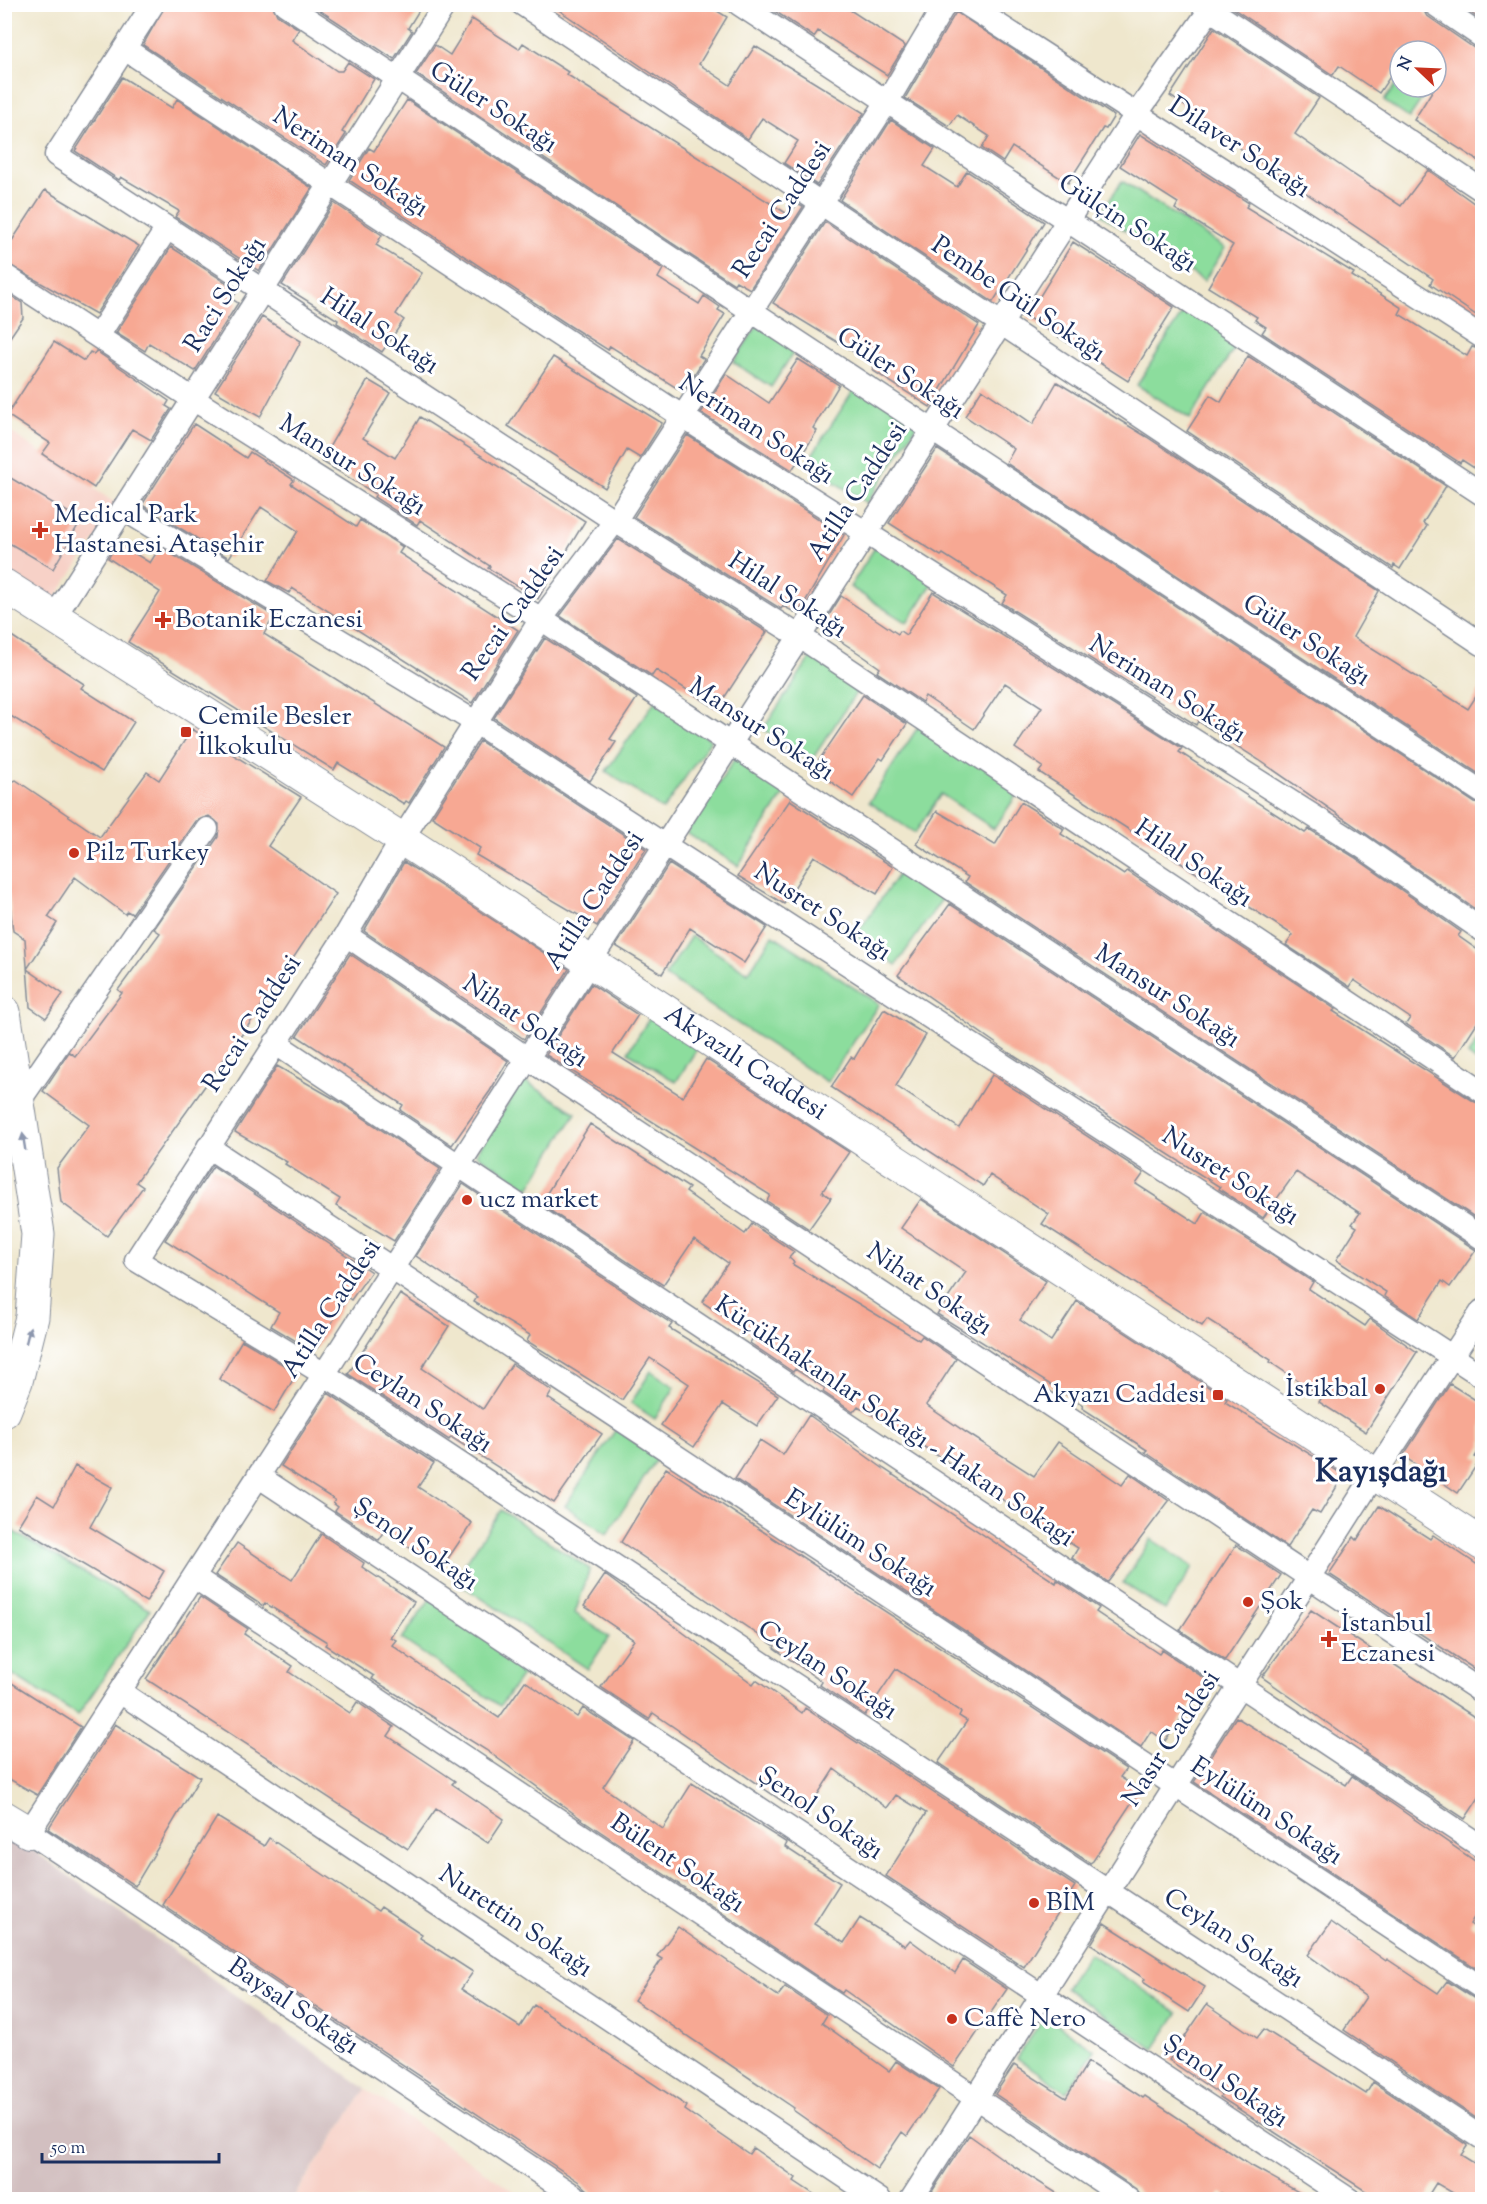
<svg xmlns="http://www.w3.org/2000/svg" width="1487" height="2204" viewBox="0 0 1487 2204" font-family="'Sorts Mill Goudy',serif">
<rect width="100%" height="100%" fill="#fff"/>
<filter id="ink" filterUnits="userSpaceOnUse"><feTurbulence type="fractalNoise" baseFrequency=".0167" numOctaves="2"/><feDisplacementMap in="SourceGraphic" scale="12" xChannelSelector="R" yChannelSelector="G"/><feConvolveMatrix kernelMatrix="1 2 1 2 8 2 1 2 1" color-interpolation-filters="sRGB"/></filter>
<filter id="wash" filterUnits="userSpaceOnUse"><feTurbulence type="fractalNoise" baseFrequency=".008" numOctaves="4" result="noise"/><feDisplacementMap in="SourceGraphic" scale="24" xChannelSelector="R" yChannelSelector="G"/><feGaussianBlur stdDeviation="1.35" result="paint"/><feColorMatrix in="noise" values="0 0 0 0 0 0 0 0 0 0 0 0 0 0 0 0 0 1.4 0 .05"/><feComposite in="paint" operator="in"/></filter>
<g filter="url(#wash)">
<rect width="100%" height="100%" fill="#efe7cd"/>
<!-- built -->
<path fill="#f7d1c7" d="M5,428L118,505L54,600L5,570Z
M366,2089L524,2199L292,2200Z"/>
<!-- industrial -->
<path fill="#d2bfc0" d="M12,1835L366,2089L292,2199L5,2200L4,1847Z"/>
<!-- green -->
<path fill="#8cdd9d" stroke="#54867e" stroke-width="1.5" d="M1400,78V87H1430L1409,118L1384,101Z
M1122,181L1225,248L1204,281L1100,214Z
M1190,301L1243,334L1190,419L1137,385Z
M762,319L799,344L771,387L733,362Z
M859,382L920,421L867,503L806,464Z
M879,541L936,578L907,623L850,587Z
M812,655L860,687L811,761L763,729Z
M655,701L711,740L663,810L606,771Z
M920,724L1020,790L994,829L941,794L915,833L869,802Z
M737,755L788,788L738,866L687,833Z
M904,866L945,895L896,965L855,936Z
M773,935L879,1004L827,1082L665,976L691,936L748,973Z
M652,1014L700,1044L676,1082L628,1052Z
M1482,1033V1066L1468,1055Z
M523,1080L576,1113L529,1188L476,1154Z
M651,1371L675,1387L655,1419L631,1403Z
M616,1429L658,1457L607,1534L565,1506Z
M501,1510L590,1569L575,1613L609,1637L588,1669L454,1580Z
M5,1527L150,1610L78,1715L5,1670Z
M1151,1539L1193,1567L1165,1610L1123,1583Z
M430,1599L528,1667L500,1706L402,1639Z
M1089,1953L1178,2013L1154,2049L1065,1988Z
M1045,2016L1095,2050L1067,2092L1017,2058Z"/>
<g id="blocks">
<!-- building -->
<path fill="#f7a893" d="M166,4H272L277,15L299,29L292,40L337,71H342L348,62L374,79L342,132L346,134L326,165L143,45Z
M310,4H423L408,28L412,31L394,59Z
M550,4H706L727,17L699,64L730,85L755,46L864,113L817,185L784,163L798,141L762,118L748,139Z
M764,4H841L905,46L887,75L818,31L814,37Z
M1421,4L1426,15L1474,48L1482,50V163L1414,120L1439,80L1436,78V51H1400V62L1379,93L1339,66L1333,75L1228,5Z
M1459,4H1482V21Z
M956,12L1114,116L1106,129L1103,128L1068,183L1012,147L1003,162L982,148L989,136L957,115L949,126L905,98Z
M472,19L519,49L523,43L568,72L566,74L789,215L797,204L803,207L750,289L736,281L734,284L416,74L435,45L450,55Z
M1214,28L1319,98L1295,134L1351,173L1401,206L1428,170L1482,209V319L1430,284L1433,279L1222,136L1225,132L1170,96Z
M122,77L172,108L177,99L312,188L259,271L175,217L179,211L121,177L119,180L75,151Z
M407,100L663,269L658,278L699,304L704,296L720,307L718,310L725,314L699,356L704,359L683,392L610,346L608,350L570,326L349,180L369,148L374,151Z
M891,120L935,149L924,166L957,187L967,171L1044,222L993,302L840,200Z
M1140,134L1249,203L1246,207L1354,273L1352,276L1402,308L1399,314L1467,356L1472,347L1482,350V473L1462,460L1460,463L1262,333L1266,327L1255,320L1257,317L1208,287L1233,245L1175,209L1178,203L1120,166Z
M45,190L139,246L96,314L4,262L8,261L4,259V253Z
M334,203L382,235L376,245L422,273L396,314L404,320L382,352L337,323L338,320L282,285Z
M825,222L979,325L930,407L872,370L875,365L773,303Z
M1073,242L1174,307L1128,381L1027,317Z
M171,247L238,290L232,299L238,303L195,371L149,343L145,351L116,333Z
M4,291L22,303L23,318L4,346Z
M262,317L301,341L260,417L215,391Z
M54,342L84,361L90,352L94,354L96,351L169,401L166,406L171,409L151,440L132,429L94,488L42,454L50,443L7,415Z
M1248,356L1446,486L1423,523L1427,526L1400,569L1394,565L1393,568L1187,431L1210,395L1221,402Z
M553,357L662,423L640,458L627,450L605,488L508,426Z
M798,359L839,385L813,428L817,431L792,470L701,413L726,374L769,403Z
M368,380L390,393L363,438L395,458L420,417L585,521L538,599L488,568L490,566L420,520L417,525L374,497L376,494L321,461Z
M1057,382L1147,437L1379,591L1353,637L1468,709L1482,687V776L1006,463L1014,449L965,416L982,389L1033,424Z
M194,424L246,458L250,452L294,480L291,484L356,527L360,520L403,547L399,553L518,630L472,703L292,588L289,593L267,581L298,531L261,507L229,558L142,505Z
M687,435L844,535L798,614L783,606L781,609L634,517Z
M937,449L1475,803L1482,805V898L1475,909L1259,760L1198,721L1196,725L1002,603L1007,595L943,554L941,556L889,523Z
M4,474L81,520L53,569L4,540Z
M618,539L767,632L717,709L656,670L652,676L560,616Z
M118,543L150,563L160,547L274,616L264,634L444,747L409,803L406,801L404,804L338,763L334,770L128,642L160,592L108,558Z
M933,592L1182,748L1179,752L1305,833L1309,829L1354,857L1461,932L1458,936L1482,953V1015L1455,1057L1406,1024L1410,1018L1354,980L1350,987L1286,945L1293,935L1039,772L1043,767L1015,748L1042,707L1005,683L974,729L925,696L922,702L877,672L880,668L863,656L821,628L841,596L898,634L900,631L906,635Z
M4,631L84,684L81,688L134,722L102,772L4,712Z
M545,638L637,698L610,739L616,742L590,781L494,718Z
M863,695L907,724L883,760L880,758L853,797L813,769Z
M192,729L301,797L268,846L336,894L248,1026L136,1182L143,1187L107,1236L61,1202L57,1168L89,1125L43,1091L69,1052L75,1056L122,993L118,990L160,933L154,929L218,837L219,824L209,816L196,821L132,914L127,911L125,914L75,877L48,917L57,923L27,969L63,994L46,1018L30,1007L25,939L13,931L4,854V785L16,780L100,837L147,772L159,780Z
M480,741L646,849L597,926L476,855L480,848L432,817Z
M790,800L893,867L877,894L814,856L784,904L738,876Z
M1021,802L1064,829L1061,834L1124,875L1127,871L1335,1009L1333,1011L1475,1102L1482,1104V1222L965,882L968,877L916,844L937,811L995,845Z
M404,862L569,969L524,1039L364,931Z
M669,864L767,927L744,963L690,928L662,974L616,946Z
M950,904L1476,1250L1450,1287L1442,1281L1418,1319L1384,1296L1386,1292L1336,1260L1357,1227L1352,1224L1360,1213L1296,1172L1263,1218L1219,1189L1220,1187L1011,1054L898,975Z
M350,954L508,1061L490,1091L452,1145L400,1110L403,1105L297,1036Z
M591,984L638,1015L613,1053L683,1097L706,1059L849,1152L822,1192L831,1198L809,1229L767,1201L770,1195L546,1055Z
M884,1009L926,1035L896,1086L959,1128L992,1075L996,1077L1144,1173L1136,1184L1198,1224L1205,1212L1313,1282L1309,1289L1365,1326L1370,1319L1417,1352L1366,1432L1319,1402L1322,1397L1270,1362L1271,1360L1207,1319L1202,1326L1042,1224L1049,1214L990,1175L983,1186L831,1087L851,1057L854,1059Z
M277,1066L338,1101L440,1169L394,1241L336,1206L340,1199L285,1164L287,1162L235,1132Z
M590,1124L689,1188L686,1192L745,1234L752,1224L794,1252L789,1258L794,1262L792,1264L919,1340L922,1336L956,1359L926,1405L967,1433L1034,1476L1058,1442L1122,1485L1130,1474L1169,1501L1108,1582L1072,1558L1078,1548L962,1474L963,1472L898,1430L858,1406L853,1412L823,1392L825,1388L795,1369L793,1372L750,1343L754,1336L702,1302L728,1263L694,1239L663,1285L540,1204Z
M213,1166L371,1272L351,1300L347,1297L317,1348L314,1346L311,1350L271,1326L279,1312L165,1240Z
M463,1184L672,1324L669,1328L778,1395L757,1426L723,1404L694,1447L661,1425L689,1384L650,1358L622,1400L527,1341L530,1335L474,1302L477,1297L416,1256Z
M921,1199L1046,1281L1020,1320L1051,1341L1077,1301L1227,1399L1225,1402L1344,1475L1320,1514L1312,1510L1287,1547L1145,1452L1147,1450L1082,1408L1083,1405L937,1314L966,1272L901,1228Z
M400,1294L449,1326L422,1368L483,1409L512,1364L552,1391L548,1398L602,1434L554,1503L451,1437L449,1440L348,1374Z
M242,1340L297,1373L274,1412L219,1379Z
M1450,1384L1482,1404V1445L1475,1457L1480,1460L1458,1493L1403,1456Z
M328,1393L434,1463L418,1487L472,1523L441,1569L385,1531L379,1540L335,1511L338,1507L333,1503L335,1500L281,1466Z
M809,1415L884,1469L1056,1583L1057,1580L1099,1608L1096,1612L1159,1654L1162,1650L1209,1681L1165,1741L1151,1731L1141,1747L735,1479L760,1440L783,1455Z
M75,1466L112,1487L90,1527L164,1571L146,1602L18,1526L37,1495L54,1506Z
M666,1468L1126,1769L1120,1777L1140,1790L1093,1861L1090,1863L938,1763L967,1721L959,1716L961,1712L896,1669L865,1715L820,1685L822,1682L774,1648L775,1646L621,1542Z
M1379,1506L1430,1539L1433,1535L1482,1568V1674L1329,1574L1354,1537L1357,1540Z
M321,1534L364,1563L362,1567L414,1602L390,1637L396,1640L392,1645L439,1679L499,1718L525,1681L577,1717L583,1708L634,1741L603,1787L663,1829L692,1783L787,1843L785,1847L840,1883L814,1924L844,1943L860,1918L905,1946L910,1940L955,1973L963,1960L1007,1989L954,2067L844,1990L842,1993L583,1820L486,1750L372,1679L374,1676L325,1645L327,1642L265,1603L263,1606L215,1575L237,1543L292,1580Z
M1236,1545L1281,1575L1225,1660L1180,1630Z
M605,1575L753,1684L756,1680L802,1713L805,1708L1075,1886L1024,1967L886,1876L926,1813L896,1795L887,1808L834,1769L804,1816L653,1713L649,1719L601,1687L634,1640L584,1606Z
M200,1597L248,1629L244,1634L293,1666L289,1672L350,1713L357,1702L394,1727L388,1736L455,1781L452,1784L504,1819L488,1843L436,1809L408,1849L146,1679Z
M1311,1610L1482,1722V1793L1465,1819L1365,1753L1367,1751L1262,1677Z
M4,1678L81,1727L37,1795L4,1776Z
M1236,1717L1346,1785L1352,1776L1482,1866V1905L1470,1924L1480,1931L1482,1928V1972L1194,1782Z
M115,1724L200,1777L135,1886L48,1829Z
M217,1817L264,1846L269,1838L378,1911L381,1907L422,1934L420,1938L473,1972L461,1989L520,2027L534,2005L687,2106L685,2110L749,2154L753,2148L796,2178L794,2181L821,2199H598L579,2182L163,1905Z
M1331,1922L1386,1961L1387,1959L1438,1993L1447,1981L1475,1999L1482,2001V2122L1344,2030L1366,1997L1308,1955Z
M1104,1923L1205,1987L1189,2012L1143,1982L1145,1979L1091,1944Z
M678,1927L778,1996L785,1987L827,2015L822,2023L889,2071L896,2061L939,2089L907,2136L902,2132L877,2169L793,2110L794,2108L634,2000L662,1959L657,1956Z
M1207,2004L1257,2038L1264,2029L1366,2094L1373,2082L1468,2145L1461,2155L1482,2168V2199H1463L1436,2183L1426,2199H1378L1220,2097L1221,2095L1169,2060Z
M1088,2062L1143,2098L1145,2096L1250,2165L1311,2199H1232L1221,2193L1216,2199H1142L1136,2189L995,2094L1014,2065L1066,2098Z
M969,2135L1007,2162L1066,2199H927Z"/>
</g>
</g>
<g filter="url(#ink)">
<use href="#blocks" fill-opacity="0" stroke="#858b96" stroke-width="1.5"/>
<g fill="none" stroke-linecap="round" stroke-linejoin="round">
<!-- street casing -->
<g stroke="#858b96" stroke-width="25">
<path id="street" d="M153,4L56,155L615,521L799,636L1482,1091
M285,4L1482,792
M522,4L1482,644
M739,4L1482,494
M945,4L887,102L615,521L541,619L402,839L346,935L136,1260L324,1374L1482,2138
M966,4L1482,337
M1202,4L1482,190
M1434,4L1482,37
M125,49L683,417L1361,846L1482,930
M4,275L193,399L541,619L1482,1238
M98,336L167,228
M123,509L475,722L1482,1376
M55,616L445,4
M346,935L527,1058L1482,1692
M275,1043L1482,1847
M18,1103L207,829
M208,1147L1482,1988
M258,1476L1350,2200
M194,1577L1129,2200
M120,1692L880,2200
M580,2200L29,1832L1135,116L1214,4
M911,2200L1375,1474L1482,1311"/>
</g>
<!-- secondary casing -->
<g stroke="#858b96" stroke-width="34">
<g id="secondary">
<path id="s1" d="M4,585L402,839L1482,1544"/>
<path d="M4,1817L29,1832"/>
</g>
</g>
<!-- primary casing -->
<g stroke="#858b96" stroke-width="35">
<path id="primary" d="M4,1012L38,1234L32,1317L16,1381L4,1411"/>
</g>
<!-- street -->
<use href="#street" stroke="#fff" stroke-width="22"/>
<!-- secondary -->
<use href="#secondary" stroke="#fff" stroke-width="32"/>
<!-- primary -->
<use href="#primary" stroke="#fff" stroke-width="33"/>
</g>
<!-- one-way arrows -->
<defs><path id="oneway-solid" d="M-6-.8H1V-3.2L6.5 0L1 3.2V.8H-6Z" transform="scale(1.5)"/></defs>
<g fill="#8d97ae">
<use href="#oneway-solid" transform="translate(24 1142) rotate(-99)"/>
<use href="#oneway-solid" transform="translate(28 1335) rotate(-76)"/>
</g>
</g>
<!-- markers -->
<g fill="#c8321e" stroke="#fff" stroke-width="2">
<path d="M37 521h6v6h6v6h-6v6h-6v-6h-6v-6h6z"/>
<path d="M160 611h6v6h6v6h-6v6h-6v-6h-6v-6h6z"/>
<rect x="180" y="726" width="12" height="12" rx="3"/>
<circle cx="74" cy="853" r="6"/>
<circle cx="467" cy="1200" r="6"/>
<circle cx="1380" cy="1389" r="6"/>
<rect x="1212" y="1389" width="12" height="12" rx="3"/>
<circle cx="1248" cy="1602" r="6"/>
<path d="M1326 1630h6v6h6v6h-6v6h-6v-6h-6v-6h6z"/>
<circle cx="1034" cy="1903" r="6"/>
<circle cx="952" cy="2019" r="6"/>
</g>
<g text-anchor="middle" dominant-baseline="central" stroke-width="6" stroke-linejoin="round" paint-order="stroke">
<!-- street labels -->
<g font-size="26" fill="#1b2f5e" stroke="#fff">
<text transform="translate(493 108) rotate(33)">Güler Sokağı</text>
<text transform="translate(1239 148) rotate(33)">Dilaver Sokağı</text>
<text transform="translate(350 163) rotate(33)">Neriman Sokağı</text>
<text transform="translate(783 210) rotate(-57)">Recai Caddesi</text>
<text transform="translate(1127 224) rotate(33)">Gülçin Sokağı</text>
<text transform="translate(226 295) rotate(-58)">Raci Sokağı</text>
<text transform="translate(1018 300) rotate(34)">Pembe Gül Sokağı</text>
<text transform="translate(379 332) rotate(33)">Hilal Sokağı</text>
<text transform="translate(900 374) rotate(33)">Güler Sokağı</text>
<text transform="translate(756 430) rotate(33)">Neriman Sokağı</text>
<text transform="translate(352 466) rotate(32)">Mansur Sokağı</text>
<text transform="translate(858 492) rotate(-57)">Atilla Caddesi</text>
<text transform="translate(787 596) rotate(33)">Hilal Sokağı</text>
<text transform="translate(514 614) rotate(-55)">Recai Caddesi</text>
<text transform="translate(1306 641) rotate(33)">Güler Sokağı</text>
<text transform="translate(1167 690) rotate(32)">Neriman Sokağı</text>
<text transform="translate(761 730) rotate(33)">Mansur Sokağı</text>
<text transform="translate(1193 864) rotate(34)">Hilal Sokağı</text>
<text transform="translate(595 901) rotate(-57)">Atilla Caddesi</text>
<text transform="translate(822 913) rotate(33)">Nusret Sokağı</text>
<text transform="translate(1167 997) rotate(33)">Mansur Sokağı</text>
<text transform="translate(525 1022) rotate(34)">Nihat Sokağı</text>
<text transform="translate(253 1024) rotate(-57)">Recai Caddesi</text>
<text stroke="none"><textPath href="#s1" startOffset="882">Akyazılı Caddesi</textPath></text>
<text transform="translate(1230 1177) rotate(33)">Nusret Sokağı</text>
<text transform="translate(929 1290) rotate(34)">Nihat Sokağı</text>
<text transform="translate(332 1309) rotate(-57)">Atilla Caddesi</text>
<text transform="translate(422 1404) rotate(33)">Ceylan Sokağı</text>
<text transform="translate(894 1422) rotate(34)">Küçükhakanlar Sokağı - Hakan Sokagi</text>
<text transform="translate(860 1544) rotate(33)">Eylülüm Sokağı</text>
<text transform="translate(415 1545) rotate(34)">Şenol Sokağı</text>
<text transform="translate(827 1671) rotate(33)">Ceylan Sokağı</text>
<text transform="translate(1172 1739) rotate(-57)">Nasır Caddesi</text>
<text transform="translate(1266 1812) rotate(33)">Eylülüm Sokağı</text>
<text transform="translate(820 1814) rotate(34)">Şenol Sokağı</text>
<text transform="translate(677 1864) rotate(34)">Bülent Sokağı</text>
<text transform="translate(515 1922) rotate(34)">Nurettin Sokağı</text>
<text transform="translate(1233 1939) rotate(33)">Ceylan Sokağı</text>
<text transform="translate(293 2007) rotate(34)">Baysal Sokağı</text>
<text transform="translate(1225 2082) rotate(34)">Şenol Sokağı</text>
</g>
<!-- poi labels -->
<g font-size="26" fill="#1b2f5e" stroke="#fff" text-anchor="start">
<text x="54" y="515">Medical Park<tspan x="54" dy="30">Hastanesi Ataşehir</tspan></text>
<text x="175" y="620">Botanik Eczanesi</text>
<text x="198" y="717">Cemile Besler<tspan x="198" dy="30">İlkokulu</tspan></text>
<text x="86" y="853">Pilz Turkey</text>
<text x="479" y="1200">ucz market</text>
<text x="1368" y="1389" text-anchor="end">İstikbal</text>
<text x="1206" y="1395" text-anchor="end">Akyazı Caddesi</text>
<text x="1260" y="1602">Şok</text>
<text x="1341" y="1624">İstanbul<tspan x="1341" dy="30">Eczanesi</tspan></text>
<text x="1046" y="1903">BİM</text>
<text x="964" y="2019">Caffè Nero</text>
</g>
<!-- district labels -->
<g font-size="32" font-weight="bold" fill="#1b2f5e" stroke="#fff">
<text x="1381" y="1473">Kayışdağı</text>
</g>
</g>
<!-- margin -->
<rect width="1487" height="2204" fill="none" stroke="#fff" stroke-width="24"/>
<!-- north arrow -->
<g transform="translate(1418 69) rotate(293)"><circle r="28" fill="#ffffff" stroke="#a4acbf" stroke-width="1.5"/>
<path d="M0-4.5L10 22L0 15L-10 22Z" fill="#c8321e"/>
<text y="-9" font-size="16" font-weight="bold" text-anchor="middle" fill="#1b2f5e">N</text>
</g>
<!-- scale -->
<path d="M42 2153v9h177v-9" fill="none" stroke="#1b2f5e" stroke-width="3"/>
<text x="51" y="2153" font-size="18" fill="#1b2f5e" stroke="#ffffff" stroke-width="4.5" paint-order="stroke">50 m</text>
</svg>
